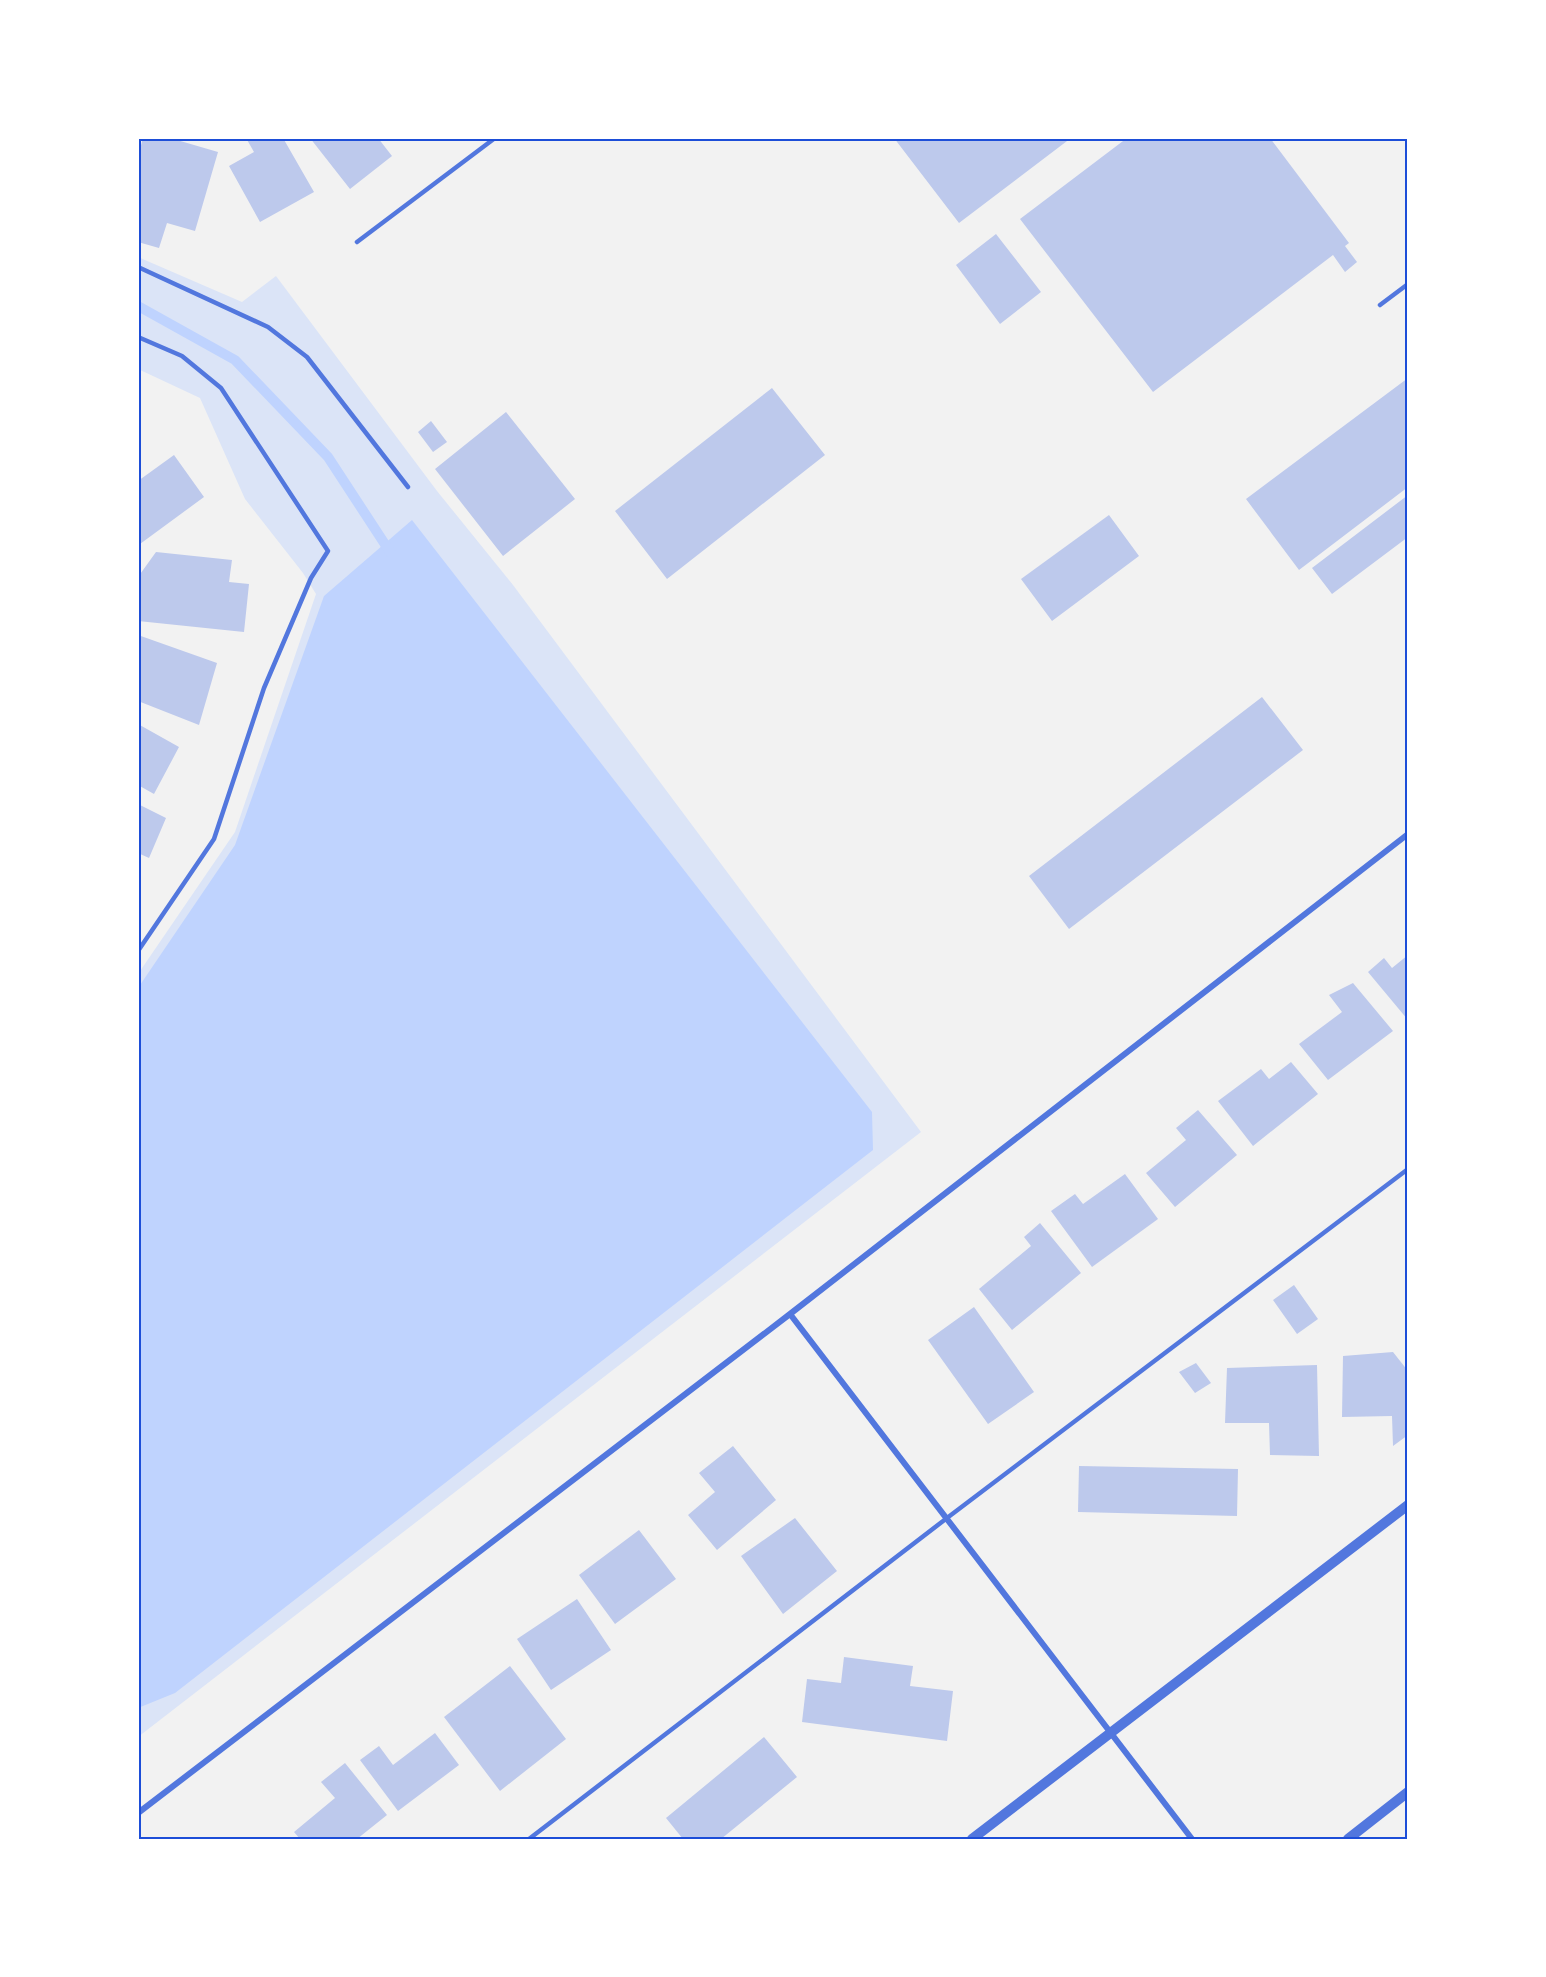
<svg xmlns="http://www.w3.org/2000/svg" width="1546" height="1977" viewBox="0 0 1546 1977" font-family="'Sofia Sans Condensed',sans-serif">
<rect width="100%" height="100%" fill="#f2f2f2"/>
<!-- green -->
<path fill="#dbe4f7" d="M138,257L242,302L276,276L437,491L513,585L921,1132L138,1737V974L235,832L316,594L303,573L245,499L200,398L138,369Z"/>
<!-- water -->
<path fill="#bfd3fe" d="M412,520L872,1112L873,1150L175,1693L138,1708V988L235,845L324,596Z"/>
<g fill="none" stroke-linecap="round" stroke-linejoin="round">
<!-- stream -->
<path stroke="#bfd3fe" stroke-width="10" d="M138,306L235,360L328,457L392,555"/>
</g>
<!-- building -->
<path fill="#bdc9ec" d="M143,138H170L218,152L195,231L167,223L159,248L138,242V156Z
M246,138H283L314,192L260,222L229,166L254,152Z
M310,138H378L392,156L350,189Z
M894,138H1071L959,223Z
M1127,138H1270L1349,243L1345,246L1357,262L1345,272L1333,255L1153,392L1020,219Z
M996,234L1041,292L1000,324L956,265Z
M1408,378V487L1299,570L1246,499Z
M772,388L825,455L667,579L615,511Z
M506,412L575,499L503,556L435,469Z
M431,421L447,442L433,452L418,432Z
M174,455L204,497L140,544L138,541V481Z
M1408,495V537L1332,594L1312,568Z
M1109,515L1139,556L1052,621L1021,579Z
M156,552L232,560L229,582L249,584L244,632L138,621V577Z
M138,635L217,663L199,725L138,701Z
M1262,697L1303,750L1069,929L1029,876Z
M138,724L179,747L154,794L138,785Z
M138,804L166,818L149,858L138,853Z
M1408,955V1020L1368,972L1384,958L1392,968Z
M1353,983L1393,1031L1328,1080L1299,1044L1342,1012L1329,995Z
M1291,1062L1318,1094L1253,1146L1218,1101L1261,1069L1269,1079Z
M1198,1110L1237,1155L1175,1207L1146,1173L1186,1140L1176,1128Z
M1125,1174L1158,1219L1092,1267L1051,1211L1075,1194L1083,1204Z
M1040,1223L1081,1273L1012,1330L979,1289L1031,1246L1024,1237Z
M1294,1285L1318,1319L1297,1334L1273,1300Z
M974,1307L1034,1392L988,1424L928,1340Z
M1393,1352L1408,1371V1435L1393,1446L1392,1416L1342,1417L1343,1356Z
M1196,1363L1211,1383L1195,1393L1179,1372Z
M1317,1365L1319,1456L1270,1455L1269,1423H1225L1227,1368Z
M733,1446L776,1500L717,1550L688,1515L715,1492L699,1473Z
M1079,1466L1238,1469L1237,1516L1078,1512Z
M795,1518L837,1571L783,1614L741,1556Z
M639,1530L676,1579L615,1624L579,1575Z
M577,1599L611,1650L551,1690L517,1639Z
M844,1657L913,1666L910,1686L953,1691L947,1741L802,1722L807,1679L841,1683Z
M510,1666L566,1739L500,1791L444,1717Z
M435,1733L459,1765L398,1811L360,1760L379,1746L393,1765Z
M764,1737L797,1777L721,1839H683L666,1818Z
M345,1763L387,1815L357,1839H300L294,1832L335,1798L321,1782Z"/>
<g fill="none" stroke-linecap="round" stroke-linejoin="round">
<!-- service -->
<path stroke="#5277de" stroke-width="4.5" d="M357,242L495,138
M138,267L268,327L307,357L408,487
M1380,305L1408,284
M138,337L182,356L221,388L328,551L311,578L264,688L214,839L138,951
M529,1839L947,1518L1408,1169"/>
<!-- minor -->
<path stroke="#5277de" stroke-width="6" d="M790,1314L1192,1839
M138,1813L790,1314L1408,834"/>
<!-- tertiary -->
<path stroke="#5277de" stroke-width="10" d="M972,1839L1408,1505
M1348,1839L1408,1792"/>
</g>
<!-- border -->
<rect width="1546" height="1977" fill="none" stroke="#ffffff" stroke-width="279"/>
<rect x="140" y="140" width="1266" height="1698" fill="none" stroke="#1d4ed8" stroke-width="2"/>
</svg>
